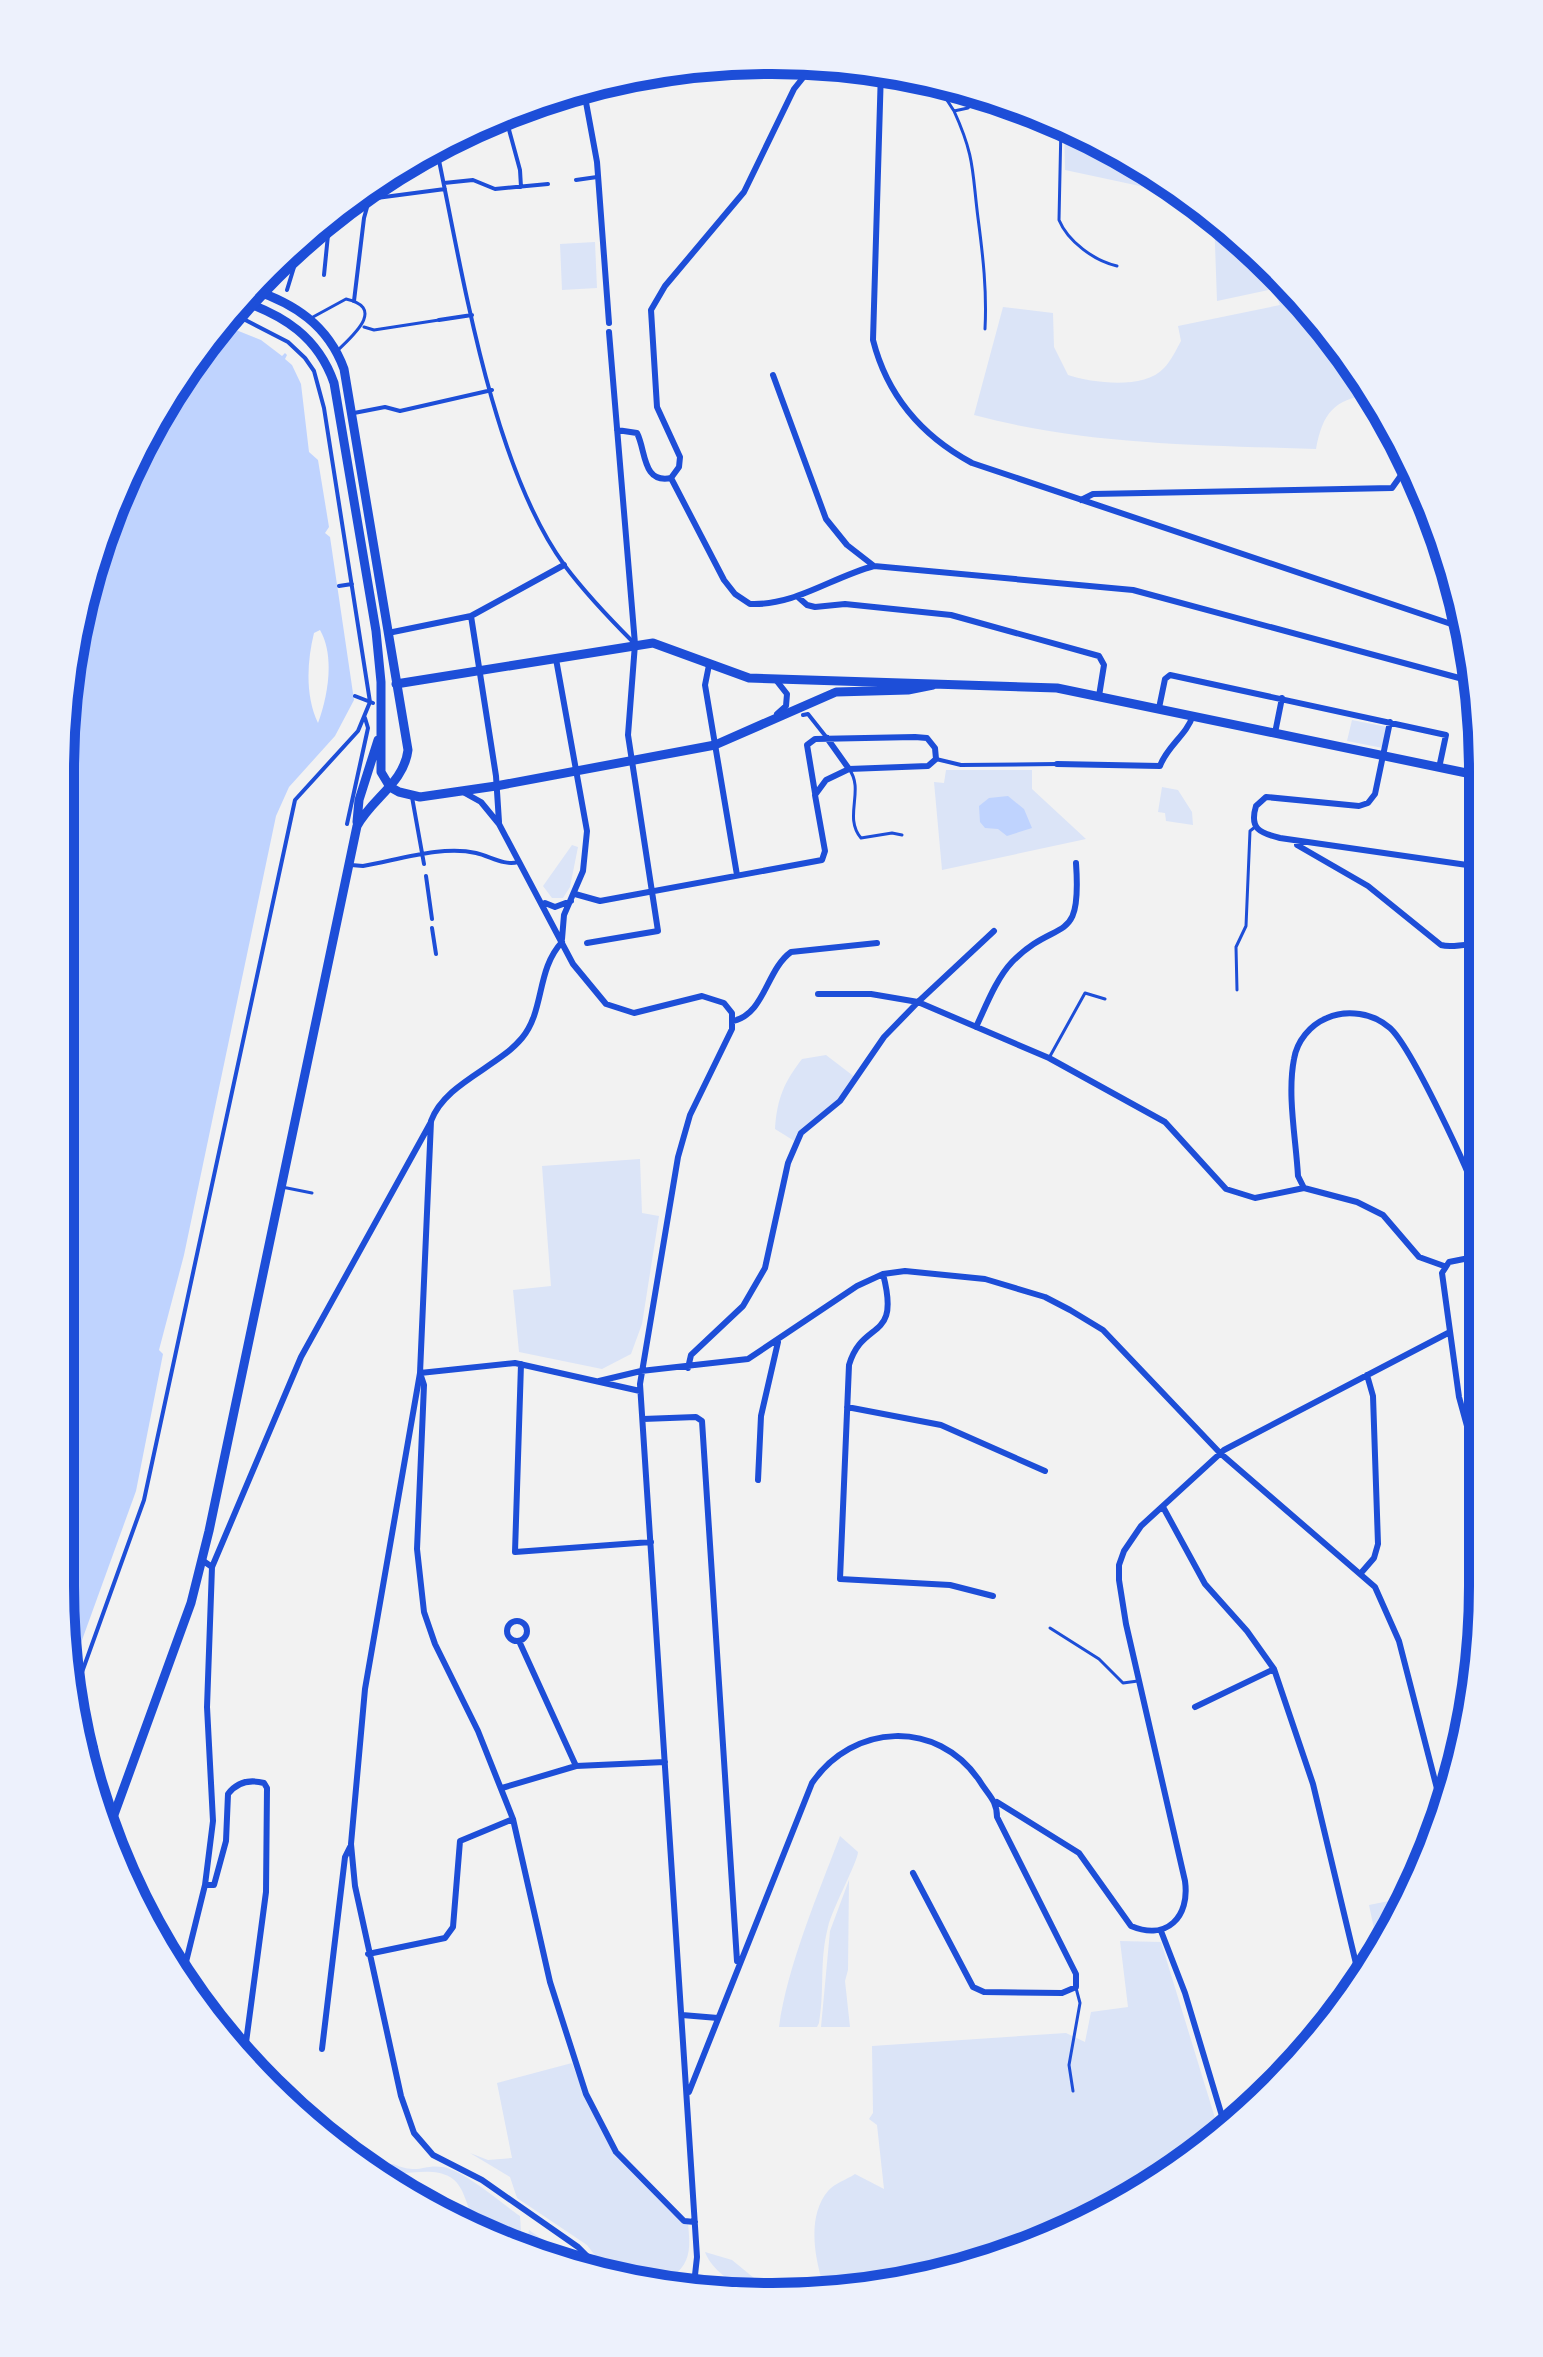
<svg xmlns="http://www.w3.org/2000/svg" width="1543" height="2357" viewBox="0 0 1543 2357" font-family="Poppins,sans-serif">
<rect width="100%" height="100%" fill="#f2f2f2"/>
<!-- green -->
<path fill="#dbe4f7" d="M1064,127L1127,155L1182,195L1065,170Z
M1214,217C1277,263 1330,328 1370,394C1334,400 1323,412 1316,449C1201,445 1086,445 974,415L1003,307L1053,313L1054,347L1068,375C1093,383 1144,390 1164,368C1171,361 1176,350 1181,341L1178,326L1280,305L1273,289L1217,301Z
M595,242L597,288L562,290L560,244Z
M1352,720L1387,727L1383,748L1347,741Z
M946,770H1032V789L1086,839L942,870L934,782L944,783Z
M1162,787L1178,790L1192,812L1193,825L1166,821L1165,813L1158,812Z
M572,845L578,847L570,887L563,898H552L543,886Z
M826,1055L856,1078L848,1091L801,1133L796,1142L775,1129C777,1099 784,1082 802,1059Z
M640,1159L642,1213L659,1216L642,1324L631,1354L602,1369L519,1352L513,1290L551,1286L542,1166Z
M840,1836L858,1852C858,1861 832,1909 828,1927C819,1962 825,1987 819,2023L817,2027H779C787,1967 818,1894 840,1836Z
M849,1880L848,1970L845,1981L850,2027H821L830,1931Z
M1404,1898L1380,1937L1376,1938L1369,1905Z
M1120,1941L1161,1942L1219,2131L1166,2177L956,2273L825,2290C815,2261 806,2217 828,2191C835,2183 846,2180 855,2174L884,2189L877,2125L869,2119L873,2113L872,2046L1066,2033L1085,2042L1091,2012L1128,2007Z
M572,2063L588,2105L616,2155L688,2223C690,2245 692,2262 673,2276L617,2271L608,2263L600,2262L587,2245L517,2198L510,2177L470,2153L488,2160L512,2158L497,2083Z
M393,2164C420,2175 422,2164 443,2167C465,2171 501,2203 520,2216L522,2248C509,2241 481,2232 474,2220C466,2206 465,2186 450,2177C427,2164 397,2181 372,2168Z
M529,2230L567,2257L576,2256L577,2265L542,2259L525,2250Z
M705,2252L732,2260L771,2292L781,2296C755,2299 714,2277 705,2252Z"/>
<!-- water -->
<path fill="#bfd3fe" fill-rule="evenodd" d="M224,322L226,326L261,340L282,356L285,353L287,355L285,359L292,365L301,384L309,452L318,460L329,527L325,533L330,537L354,700L335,736L289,787L276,816L184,1255L159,1350L163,1354L136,1491L73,1665L60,1585L66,678L133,457ZM320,630C335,656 328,696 318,723C305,696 307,661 314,633Z
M1008,796L1024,809L1032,828L1007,836L998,829L985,828L980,822L979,806L989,798Z"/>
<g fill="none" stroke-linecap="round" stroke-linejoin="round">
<!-- service -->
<path stroke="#1d4ed8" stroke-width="3" d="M936,83L954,111L968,108L983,94
M954,111C975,157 972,171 978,218C983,256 987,291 985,329
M1061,125L1059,220C1068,242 1095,261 1117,266
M313,317L346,299C387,308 351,337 337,351
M364,327L374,330L439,320
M849,769C865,790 843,817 861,838L892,833L902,835
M1237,990L1236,947L1246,926L1250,831L1255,827
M1049,1058L1085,993L1105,999
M282,1187L312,1193
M1050,1628L1099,1659L1123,1683L1138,1681
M1073,2091L1069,2065L1080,2003L1076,1988"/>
<!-- pedestrian -->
<path stroke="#1d4ed8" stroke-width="4" d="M505,115L520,170L521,187
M436,146C462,269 491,465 565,566C586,594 610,619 634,643
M576,180L597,177
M444,183L473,180L495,189L548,184
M369,199L445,189
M324,275L330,215
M287,290L302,241
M354,301L364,218L373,186
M439,320L472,315
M354,413L385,407L400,411L492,390
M339,586L352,584
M355,696L373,703
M803,715L808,714L827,738
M936,759L961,765L1057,764
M412,797L424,864
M347,824L368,728L365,718
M351,865L363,866C398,860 442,845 476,853C490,856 504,866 518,862
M426,876L432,919
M432,928L436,954
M77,1686L144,1500L295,800L358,731L370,702L324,408L314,371L305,358L288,342L230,312
M86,1743L96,1747L90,1765
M97,1808L103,1809"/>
<!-- minor -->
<path stroke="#1d4ed8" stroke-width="6" d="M881,70L873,340C887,395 922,436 972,463L1466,629
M583,86L597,162L609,323
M773,375L826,519L847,545L874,566
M617,430L637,433C646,450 642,484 671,478
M671,478L724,580L735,594L750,604C795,606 832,577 874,566L1133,590L1474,682
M671,478L679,467L680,457L657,407L651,310L665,286L744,192L794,89L814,64
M1081,500L1093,494L1392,488L1402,474L1406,451
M798,597L807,605L815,607L845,604L951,615L1099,656L1104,665L1099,696
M471,616L496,776L499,822
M388,633L471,616L564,565
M556,659L587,831L583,871L564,915L562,939
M709,665L705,685L737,875
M776,680L787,694L786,706L777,714
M1159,708L1165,679L1170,675L1446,735L1439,768
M1390,722L1375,794L1368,803L1359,806L1266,797L1256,806C1249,829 1260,833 1280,838L1481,867
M1275,733L1282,698
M1057,764L1160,766C1167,746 1187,735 1193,715
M463,792L481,802L499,824L573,964L606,1004L634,1013L702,996L724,1003L732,1013V1029L690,1115L678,1157L640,1384L697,2257L694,2284
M815,793L807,745L815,739L915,737L927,738L935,748L936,759L928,766L849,769
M1297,841V845L1368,886L1441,945C1455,949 1466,941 1480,947
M575,894L600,901L822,860L825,851L815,795L826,780L849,769L827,738
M545,903L555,907L571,901
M562,942C536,970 545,1010 522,1038C497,1068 445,1083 431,1121L420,1373L365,1689L351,1844L355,1886L401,2096L414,2133L433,2155L482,2180L578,2247L587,2256L591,2267
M587,943L658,931L628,735L635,644L609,332
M818,994H871L918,1002L1049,1058L1165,1122L1226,1189L1255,1198L1304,1188L1357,1202L1383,1215L1419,1257L1444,1266
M1480,1013C1471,990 1465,969 1480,947
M733,1021C765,1014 766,970 791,952L877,943
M976,1027C986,1006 996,979 1012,962C1058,915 1082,949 1076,863
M1304,1188L1298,1176C1296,1139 1287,1095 1294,1059C1297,1041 1310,1025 1327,1018C1347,1009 1373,1013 1390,1028C1411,1047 1470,1172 1479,1203
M883,1274C901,1343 863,1318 849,1365L840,1579L950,1585L993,1596
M521,1364L515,1552L651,1542
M688,1368L691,1355L743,1306L765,1268L788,1163L801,1133L840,1101L884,1037L918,1002L994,931
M420,1373L424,1385L417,1549L424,1612L435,1644L478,1731L513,1819L550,1982L586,2094L616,2152L684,2221L695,2222
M420,1373L515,1363L640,1391
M599,1381L641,1371L748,1359L857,1286L883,1274L905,1271L985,1279L1045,1297L1070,1310L1103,1330L1220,1453L1375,1587L1399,1641L1442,1808
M847,1407L941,1425L1045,1471
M643,1419L696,1417L702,1421L737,1961
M1478,1466L1459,1397L1442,1273L1449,1262L1479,1256
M758,1480L761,1416L778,1342
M1163,1507L1205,1584L1247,1631L1274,1669L1313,1784L1358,1972
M212,1567L301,1357L431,1122
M1361,1573L1374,1558L1378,1544L1373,1396L1367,1375
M507 1631a10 10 0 1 1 20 0a10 10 0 1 1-20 0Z
M519,1641L576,1766
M1195,1707L1274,1669
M502,1788L576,1766L665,1762
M997,1802L1079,1853L1131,1926C1167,1941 1190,1917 1185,1881L1126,1624L1119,1580V1565L1124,1551L1141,1526L1224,1450L1448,1333
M205,1885H214L226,1841L228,1794C237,1782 249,1779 264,1783L267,1788L266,1892L245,2050
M1161,1931L1185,1993L1225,2126
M368,1954L445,1938L453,1927L460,1841L513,1819
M181,1982L205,1885L213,1821L207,1707L212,1567L202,1560
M682,2015L718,2018
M322,2049L345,1857L350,1847
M689,2092L812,1783C853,1723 937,1719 979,1780C988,1795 997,1800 997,1817L1076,1974V1987L1062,1993L984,1992L973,1987L913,1873"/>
<!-- primary -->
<path stroke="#1d4ed8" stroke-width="9" d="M239,300C284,315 318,337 334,383L376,631L381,682V772L390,787L399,792L420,797L496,786L715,745L836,692L908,690L933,685
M396,684L653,643L749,678L1057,688L1481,776
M357,822L359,800L378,740
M107,1834L191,1603L209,1531L357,826C372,798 404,783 408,750L344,369C328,325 294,303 251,289"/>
</g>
<!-- crop -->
<path d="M0 0H1543V2357H0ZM771 74H772A697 697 0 0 1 1469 771V1586A697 697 0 0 1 772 2283H771A697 697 0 0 1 74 1586V771A697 697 0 0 1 771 74Z" fill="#edf1fc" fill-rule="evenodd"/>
<path fill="none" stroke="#1d4ed8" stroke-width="10" d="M771 74H772A697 697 0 0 1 1469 771V1586A697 697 0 0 1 772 2283H771A697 697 0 0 1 74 1586V771A697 697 0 0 1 771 74Z"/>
</svg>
